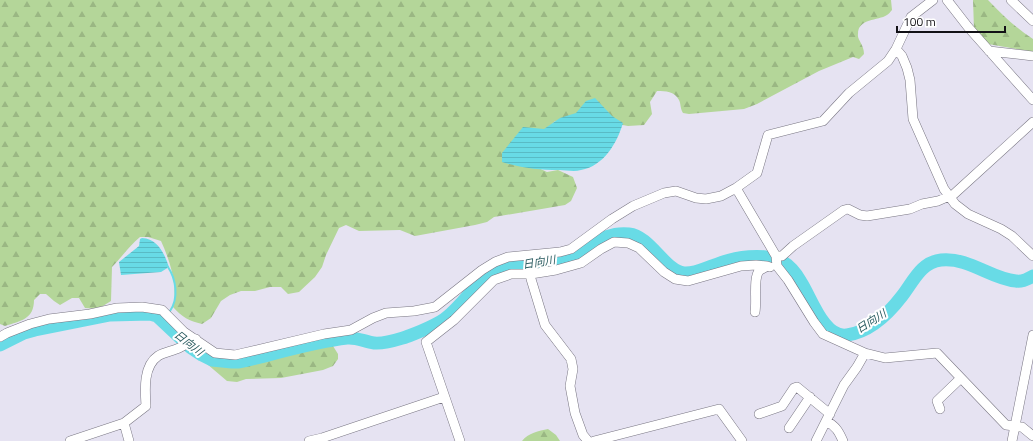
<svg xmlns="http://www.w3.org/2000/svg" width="1033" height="441" viewBox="0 0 1033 441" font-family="'Titillium Web','Noto Sans JP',sans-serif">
<defs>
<pattern id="forest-firs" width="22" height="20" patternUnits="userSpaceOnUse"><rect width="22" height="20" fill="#b4d699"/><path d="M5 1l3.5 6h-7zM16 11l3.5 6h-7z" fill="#9ab783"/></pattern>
<pattern id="water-rules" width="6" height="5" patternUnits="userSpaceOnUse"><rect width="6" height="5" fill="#68dbe6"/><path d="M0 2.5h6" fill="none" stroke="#59bbc5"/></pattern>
</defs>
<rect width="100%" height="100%" fill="#e6e3f2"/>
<!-- forest -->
<path fill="url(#forest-firs)" d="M0,0H891L892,10C890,12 889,14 887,15C878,21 858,18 858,34C857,40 864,44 864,54L859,59L853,57L819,71L757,104L744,109L689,114L683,113C680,108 681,104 679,100C674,91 666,91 657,91L650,102L652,114L644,125L628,126L576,116L560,121H555L551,125L532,165L547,172L558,170L573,177L577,188L571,201L565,205L494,217L487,222L475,225L415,236L400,230L359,231L346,225L339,228L326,255L322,267L315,277L299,292L288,294L281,287H270L255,291H241L230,295L221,301L211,318L202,324C189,321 182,317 173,307C178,285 170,261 161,241L148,237H140C129,246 122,257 112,267L111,301L98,309L85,308L79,298H72L60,305L54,301L46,294H40L34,300C34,319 21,321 5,326L0,324Z
M973,0H988C1002,15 1016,28 1033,39V52L988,44L974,29Z
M326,345L333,346L338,354V359L333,366L323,370L281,378L246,379L237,382L227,381L207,364L224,365L236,364L300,349Z
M548,429L556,435L560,441H522C528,433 539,431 548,429Z"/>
<!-- water -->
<path fill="url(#water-rules)" d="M595,98L612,116L623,123C617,143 604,166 581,170C574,172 566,170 559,170C539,170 522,168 502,162V153L523,127L544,129L560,118L576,113L586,101Z
M142,238C158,239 164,253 169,267L161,272L121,275L119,262L139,246L140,239Z"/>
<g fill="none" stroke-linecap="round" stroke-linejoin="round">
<!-- stream -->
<path stroke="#68dbe6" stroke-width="2" d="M168,267C176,279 179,298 170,311"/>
<!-- river -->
<path stroke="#68dbe6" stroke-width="13" d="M0,345L24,333L35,330L110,315L150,314L157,316L190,347L202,355L212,360L232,362H239C275,354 311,342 347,338C357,337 365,342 374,343C385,344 396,340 406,337C419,332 436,326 447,317C462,305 475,285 489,274C508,261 543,264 566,258C590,251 601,231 629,234C650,236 665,271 684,273C695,274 705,268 715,265C734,257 764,252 783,262C790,266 797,275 801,282C811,297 824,339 847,335C870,332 889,313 902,296C913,282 921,262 941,260C969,257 991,279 1016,281C1022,282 1028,279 1033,276"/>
<!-- minor casing -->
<g stroke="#797683" stroke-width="10">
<path id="minor" d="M933,0L911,17L896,49L888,61L849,93L823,121L768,135L757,173L736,188L776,256L777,266L788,280L814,322L823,334L865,353L885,358L937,353L1006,425L1022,427L1033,436
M947,0L968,27L1033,100
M1011,0L1033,21
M896,49L902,56L907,68L910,80L913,119L944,189L955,204L968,214L1001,229L1012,236L1033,256
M989,51L1033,56
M529,256L531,279L545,325L571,359L573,369L570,386L575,413L583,435L588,441
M776,256H782L793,246L844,210L848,209L860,215L867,216L910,209L922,204L938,201L954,194L1033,122
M755,312C757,302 753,278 759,271C761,269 765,268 767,266L770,267
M0,337L7,333L30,324L49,319L90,314L117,308L142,307L162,310L184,332L215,353L235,355L324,334L351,330L373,318L386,313L414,311L435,307L482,270L495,262L508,257L560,252L571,249L612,219L633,206L664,193L676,191L696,198L706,199L721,196L736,188
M940,409L937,401L961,378
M759,414L782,406L794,388L797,387L830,414
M826,421C836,426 839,432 843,441
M124,423L129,441
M789,428L810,397
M70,441L124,423L146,406C145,390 143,366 158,356C164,352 173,351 179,348C185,345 191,342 196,339
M309,441L322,438L444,397
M460,441L426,342L454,320L494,280L511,274H531L556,270L581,263L601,249L614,242L628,243L639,248L664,272L675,279L688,281L741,266L756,265L767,266
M594,441L719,409L742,441
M816,441L844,385L857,367L865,353
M1012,441L1033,335"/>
</g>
<!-- minor -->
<use href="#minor" stroke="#fff" stroke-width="9"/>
</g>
<g text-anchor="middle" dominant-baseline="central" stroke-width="4" stroke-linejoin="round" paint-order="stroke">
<!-- water labels -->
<g font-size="11" font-style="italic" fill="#27595e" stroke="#fff">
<text transform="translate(539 262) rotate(-9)">日向川</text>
<text transform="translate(871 321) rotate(-32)">日向川</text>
<text transform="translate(189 343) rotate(38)">日向川</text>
</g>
</g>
<!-- scale -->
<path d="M897 26v6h108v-6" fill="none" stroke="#121116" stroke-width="2"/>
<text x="903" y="26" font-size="12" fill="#121116" stroke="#ffffff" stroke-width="3" paint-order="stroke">100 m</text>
</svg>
